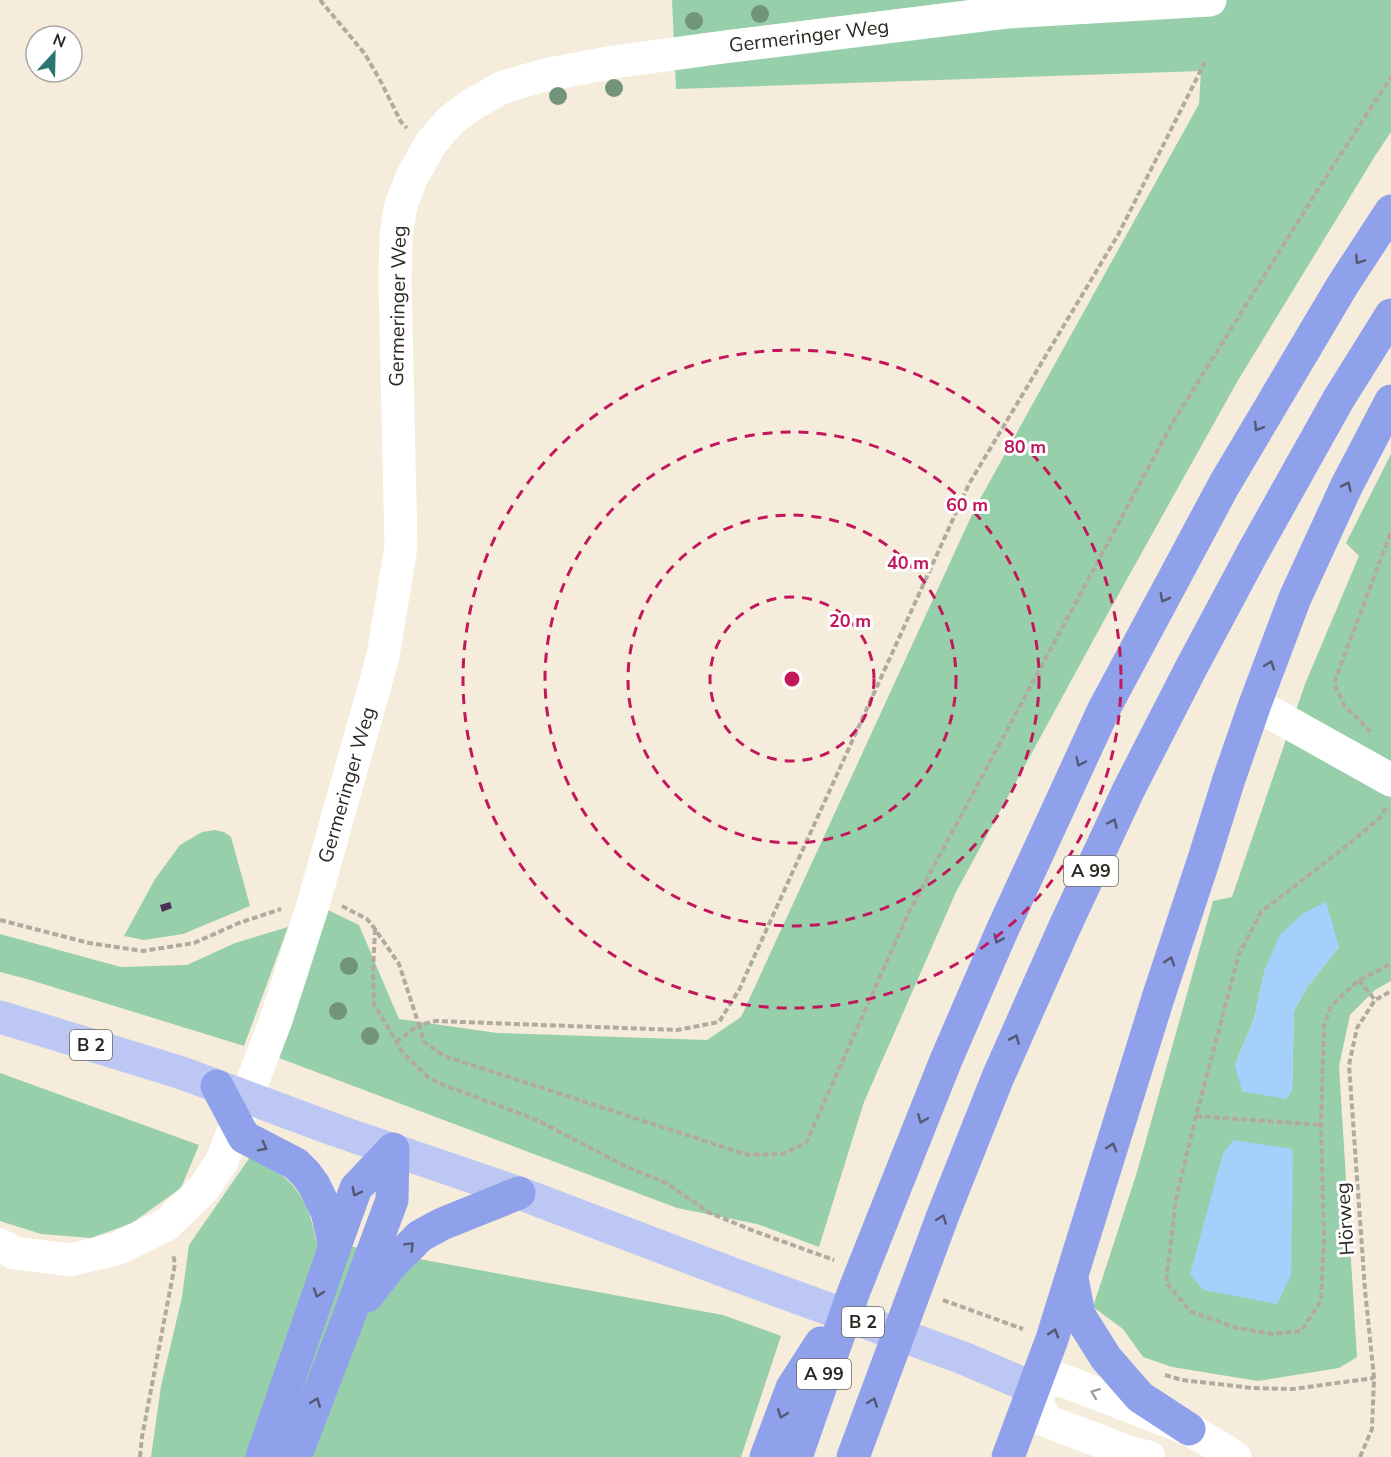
<svg xmlns="http://www.w3.org/2000/svg" width="1391" height="1457" viewBox="0 0 1391 1457" font-family="'Nunito Sans',sans-serif">
<rect width="100%" height="100%" fill="#f6ecdc"/>
<!-- green -->
<path fill="#98cfab" fill-rule="evenodd" d="M672,0H1391V132L1375,156L1237,382L1107,615L956,892L864,1102L819,1247L757,1224L677,1208L279,1058L328,910L359,925L399,1019L497,1033L707,1040L741,1017L975,508L1199,104L1201,71L676,89Z
M1391,454V981L1375,990L1350,1015L1339,1066L1357,1357L1339,1368L1258,1381L1172,1367L1143,1357L1123,1329L1093,1307L1137,1172L1213,901L1232,897L1305,684L1359,556L1346,543ZM1339,947L1307,987L1294,1011L1292,1090L1235,1065L1254,1019L1265,969Z
M215,830L224,832L231,837L250,906L183,934L144,940L124,936L155,879L180,845L202,832Z
M288,927L244,1046L27,979L0,972V934L121,967L187,965L235,943Z
M0,1073L199,1145L181,1188L132,1223L91,1238L41,1234L0,1221Z
M250,1157C291,1175 308,1196 316,1240L723,1315L781,1336L741,1457H151L161,1386L182,1297L189,1245Z"/>
<!-- water -->
<path fill="#a5d0fc" d="M1326,902L1339,947L1307,987L1294,1011L1292,1091L1286,1099L1242,1091L1235,1065L1254,1019L1265,969L1280,935L1302,914Z
M1234,1140L1292,1149L1293,1155L1291,1275L1277,1304L1204,1290L1190,1275L1223,1153Z"/>
<!-- building -->
<path fill="#4d3059" d="M170,902L172,908L162,912L160,905Z"/>
<g fill="none" stroke-linecap="round" stroke-linejoin="round">
<!-- path -->
<path stroke="#b2aa9e" stroke-width="4" stroke-dasharray="6 3" stroke-linecap="butt" d="M320,0L365,54L381,82L401,122L407,128
M1371,732L1344,705L1334,683L1391,532
M1386,808L1380,818L1345,847L1261,912L1239,954L1196,1116L1176,1199L1166,1282L1190,1311L1236,1328L1272,1334L1301,1331L1321,1301L1324,1240L1321,1125L1324,1025L1331,1006L1359,980L1383,968L1391,963
M342,906L367,919L375,929L399,964L419,1025L436,1021L677,1030L719,1022L739,990L969,484L1118,235L1205,62
M0,920L89,943L143,951L194,943L239,923L281,909
M375,929L373,972L374,1004L403,1053L428,1077L441,1084L537,1120L627,1167L666,1183L710,1213L754,1231L834,1260
M1359,980L1375,1000
M396,1042L419,1025L424,1042L444,1056L748,1155L782,1154L806,1143L908,914L1173,422L1319,188L1391,77
M1196,1116L1321,1125
M943,1300L1023,1329
M1165,1375L1182,1380L1209,1383L1252,1388L1293,1389L1374,1378
M140,1457L142,1437L175,1264L173,1254
M1360,1457L1372,1429L1374,1378L1365,1290L1349,1065L1357,1028L1375,1000L1391,991"/>
<!-- minor -->
<path stroke="#fff" stroke-width="33" d="M1255,704L1391,780
M0,1245L15,1253L70,1260L116,1249L166,1225L204,1188L222,1161L276,1020L313,905L383,656L401,547L395,280L396,235L401,205L412,177L431,143L451,120L473,104L503,87L545,75L614,62L724,47L1007,12L1210,0
M1149,1457L1131,1453L1044,1420L1033,1388L1059,1379L1189,1429L1235,1457"/>
<!-- major -->
<path stroke="#bcc7f3" stroke-width="33" d="M0,1017L182,1073L335,1130L519,1193L738,1276L963,1358L1033,1388"/>
<!-- highway -->
<path stroke="#90a1eb" stroke-width="33" d="M217,1086L244,1137L296,1164L306,1174L314,1185L327,1212L335,1246L262,1457
M335,1246L356,1188L393,1149
M1072,1278L1079,1315L1106,1358L1140,1397L1189,1429
M367,1296L390,1266L420,1236L442,1224L519,1193
M295,1457L346,1324L392,1200L393,1149
M766,1457L792,1388L821,1343
M796,1457L854,1291L946,1060L1001,933L1104,709L1224,485L1342,286L1391,211
M853,1457L943,1215L998,1077L1066,924L1129,789L1190,670L1253,552L1338,400L1391,315
M1008,1457L1052,1339L1158,998L1204,859L1229,779L1255,704L1295,598L1347,485L1391,401"/>
</g>
<!-- trees -->
<g fill="#72947b">
<circle cx="760" cy="14" r="9"/>
<circle cx="694" cy="21" r="9"/>
<circle cx="614" cy="88" r="9"/>
<circle cx="558" cy="96" r="9"/>
<circle cx="349" cy="966" r="9"/>
<circle cx="338" cy="1011" r="9"/>
<circle cx="370" cy="1036" r="9"/>
</g>
<!-- one-way arrows -->
<defs><path id="oneway-chevron" d="M-2-3.5L2.5 0L-2 3.5" fill="none" stroke-width="1.6" stroke-linecap="round" stroke-linejoin="round" transform="scale(1.5)"/></defs>
<g stroke="#545872">
<use href="#oneway-chevron" transform="translate(1359 260) rotate(123)"/>
<use href="#oneway-chevron" transform="translate(1258 427) rotate(121)"/>
<use href="#oneway-chevron" transform="translate(1347 486) rotate(-64)"/>
<use href="#oneway-chevron" transform="translate(1164 598) rotate(118)"/>
<use href="#oneway-chevron" transform="translate(1270 665) rotate(-70)"/>
<use href="#oneway-chevron" transform="translate(1080 762) rotate(115)"/>
<use href="#oneway-chevron" transform="translate(1113 823) rotate(-65)"/>
<use href="#oneway-chevron" transform="translate(998 939) rotate(114)"/>
<use href="#oneway-chevron" transform="translate(1170 961) rotate(-72)"/>
<use href="#oneway-chevron" transform="translate(1015 1039) rotate(-66)"/>
<use href="#oneway-chevron" transform="translate(922 1119) rotate(112)"/>
<use href="#oneway-chevron" transform="translate(263 1147) rotate(28)"/>
<use href="#oneway-chevron" transform="translate(1112 1147) rotate(-73)"/>
<use href="#oneway-chevron" transform="translate(356 1192) rotate(117)"/>
<use href="#oneway-chevron" transform="translate(942 1219) rotate(-69)"/>
<use href="#oneway-chevron" transform="translate(410 1246) rotate(-45)"/>
<use href="#oneway-chevron" transform="translate(318 1293) rotate(109)"/>
<use href="#oneway-chevron" transform="translate(1054 1333) rotate(-72)"/>
<use href="#oneway-chevron" transform="translate(316 1402) rotate(-69)"/>
<use href="#oneway-chevron" transform="translate(873 1402) rotate(-69)"/>
<use href="#oneway-chevron" transform="translate(782 1414) rotate(111)"/>
</g>
<use stroke="#a09e9c" href="#oneway-chevron" transform="translate(1095 1393) rotate(-159)"/>
<!-- distance rings -->
<g fill="none" stroke="#c2185b" stroke-width="3" stroke-dasharray="10 8">
<circle cx="792" cy="679" r="82"/>
<circle cx="792" cy="679" r="164"/>
<circle cx="792" cy="679" r="247"/>
<circle cx="792" cy="679" r="329"/>
</g>
<g text-anchor="middle" dominant-baseline="central" stroke-width="6" stroke-linejoin="round" paint-order="stroke">
<!-- shield labels -->
<g fill="#fff" stroke="#6b6864" stroke-width="1.5">
<rect x="1064" y="856" width="54" height="30" rx="4.5"/>
<rect x="70" y="1030" width="42" height="30" rx="4.5"/>
<rect x="842" y="1307" width="42" height="30" rx="4.5"/>
<rect x="797" y="1359" width="54" height="30" rx="4.5"/>
</g>
<g font-size="18" font-weight="bold" fill="#2c2822">
<text x="1091" y="871">A 99</text>
<text x="91" y="1045">B 2</text>
<text x="863" y="1322">B 2</text>
<text x="824" y="1374">A 99</text>
</g>
<!-- street labels -->
<g font-size="20" fill="#2c2822" stroke="#fff">
<text transform="translate(809 36) rotate(-7)">Germeringer Weg</text>
<text transform="translate(398 306) rotate(-89)">Germeringer Weg</text>
<text transform="translate(347 785) rotate(-74)">Germeringer Weg</text>
<text transform="translate(1345 1219) rotate(-94)">Hörweg</text>
</g>
</g>
<circle cx="792" cy="679" r="9" fill="#c2185b" stroke="#fff" stroke-width="3"/>
<g font-size="18" text-anchor="middle" font-weight="bold" fill="#c2185b" stroke="#fff" stroke-width="6" stroke-linejoin="round" paint-order="stroke">
<text x="1025" y="453">80 m</text>
<text x="967" y="511">60 m</text>
<text x="908" y="569">40 m</text>
<text x="850" y="627">20 m</text>
</g>
<!-- north arrow -->
<g transform="translate(54 54) rotate(22)"><circle r="28" fill="#ffffff" stroke="#aba9a7" stroke-width="1.5"/>
<path d="M0-4.5L10 22L0 15L-10 22Z" fill="#2b7572"/>
<text y="-9" font-size="16" font-weight="bold" text-anchor="middle" fill="#2c2822">N</text>
</g>
</svg>
